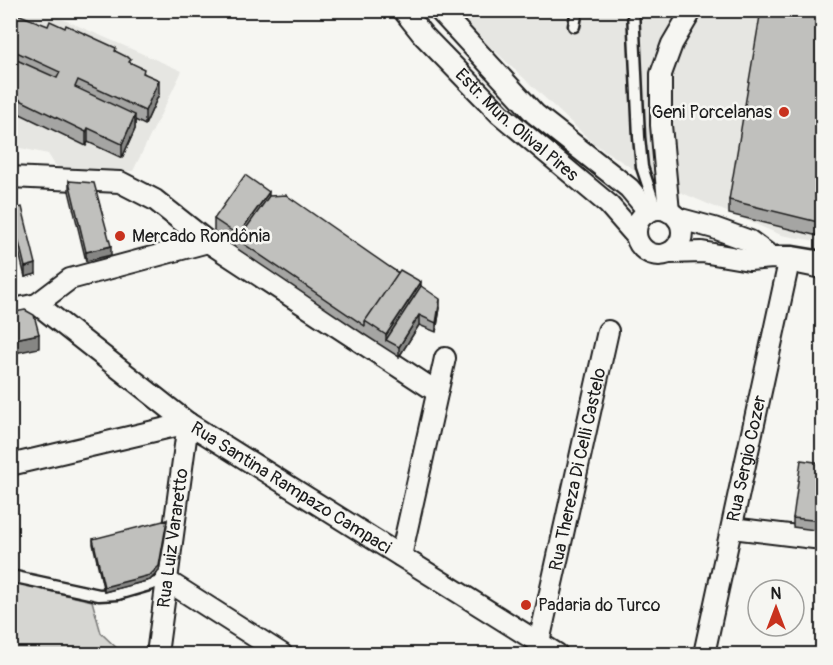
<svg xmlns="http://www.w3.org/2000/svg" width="833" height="665" viewBox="0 0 833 665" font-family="Pangolin,sans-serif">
<rect width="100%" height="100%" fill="#f6f6f2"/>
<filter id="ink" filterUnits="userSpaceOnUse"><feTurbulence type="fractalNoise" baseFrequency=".0167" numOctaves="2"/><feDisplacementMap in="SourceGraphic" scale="12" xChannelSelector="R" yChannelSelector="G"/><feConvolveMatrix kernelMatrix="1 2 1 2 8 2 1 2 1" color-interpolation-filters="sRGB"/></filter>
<g filter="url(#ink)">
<!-- built -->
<path fill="#e6e6e2" d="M11,11H44L182,71L133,171H63L55,165L48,154L11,146Z
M452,11H822V242L781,235L647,178L593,143Z"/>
<!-- green -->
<path fill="#d6d6d2" stroke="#797977" stroke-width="1.5" d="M11,582L92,601L101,633L123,654H11Z"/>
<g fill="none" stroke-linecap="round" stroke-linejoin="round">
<!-- service casing -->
<g stroke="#1c1c1c" stroke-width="15">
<path id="service" d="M633,10L639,137L642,167L656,209
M574,26L577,10
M776,252H792L822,257
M11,576L99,595L118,594L166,580"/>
</g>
<!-- minor casing -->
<g stroke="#1c1c1c" stroke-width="24">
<g id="minor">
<path id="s1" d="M403,10L423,35L500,114L608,204L636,236"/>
<path d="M439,10L535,114L629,188L649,212"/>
<path d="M10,177L120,182L155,200L208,242L437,392"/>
<circle cx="659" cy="232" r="23"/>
<path d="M669,212L661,125V74L672,44L692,10"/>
<path d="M677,218L714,228L750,241L773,258"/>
<path d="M669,253L702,252L749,260L773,258L822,268"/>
<path id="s2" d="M37,304L188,423L557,654"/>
<path d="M10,310L37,304L70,279L208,242"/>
<path d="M10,465L188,423"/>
<path d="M732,528L822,539"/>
<path d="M401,556L445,358"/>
<path d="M166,580L282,654"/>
<path id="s3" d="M539,642L608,331"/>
<path id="s4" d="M157,654L188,423"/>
<path id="s5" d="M704,654L789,262"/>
</g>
</g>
<!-- service -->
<use href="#service" stroke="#f6f6f2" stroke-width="10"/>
<!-- minor -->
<use href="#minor" stroke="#f6f6f2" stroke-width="20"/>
</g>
<!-- wall -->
<path fill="#a5a5a3" stroke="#1c1c1c" stroke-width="1.5" d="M822,10V237L729,214V200Z
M10,16L116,52L144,73L159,94L145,125L135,120V129L122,158L88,142L86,146L10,109Z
M69,181L111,255L86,261L69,191Z
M269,196L421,286L440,308L436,332L419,325L399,357L365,335L214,233V219Z
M11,209L36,274L25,277L11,219Z
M822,463V531L793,527V518Z
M167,525L159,571L150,580L104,592L93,544V539Z"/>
<!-- shaded-wall -->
<path fill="#868684" stroke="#1c1c1c" stroke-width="1.5" d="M159,80V94L145,125V111Z
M135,115V129L122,158V144Z
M88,128V142L86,146V132Z
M269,192V206L238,240V235Z
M111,246V255L86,261V252Z
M36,264V274L25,277V267Z
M421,282V296L386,340V335Z
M440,299V308L436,332V323Z
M419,315V325L399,357V347Z
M39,334V348L10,354V340Z
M167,520L159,571L150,580L104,592V587Z"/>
<!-- building -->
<path fill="#c0c0bd" stroke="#1c1c1c" stroke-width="1.5" d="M761,10H822V223L729,200Z
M12,12L48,26L50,21L65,28L66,25L116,48L115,51L131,59L129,62L144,69L143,73L159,80L145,111L78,80L75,87L135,115L122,144L88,128L86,132L10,95V57L57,78L60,72L10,49V16Z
M245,175L269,192L238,235L214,219Z
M69,181L94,183L111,246L86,252Z
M286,195L398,273L365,321V326L238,240L269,196Z
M22,207L36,264L25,267L11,209Z
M400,270L421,282L386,335L365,321Z
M421,286L440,299L436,323L419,315L399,347L386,340Z
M25,310L34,315L39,334L10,340V313Z
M801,460L822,463V521L793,518Z
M167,520L159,566L150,575L104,587L93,539Z"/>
</g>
<!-- markers -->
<g fill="#c8321e" stroke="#f6f6f2" stroke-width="2">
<circle cx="784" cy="112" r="6"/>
<circle cx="120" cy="236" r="6"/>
<circle cx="526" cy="605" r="6"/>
</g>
<g text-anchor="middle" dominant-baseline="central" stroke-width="5" stroke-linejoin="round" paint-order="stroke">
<!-- poi labels -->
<g font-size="18" fill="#1c1c1c" stroke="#f6f6f2" text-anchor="start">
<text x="772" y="112" text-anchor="end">Geni Porcelanas</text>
<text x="132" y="236">Mercado Rondônia</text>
<text x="538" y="605">Padaria do Turco</text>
</g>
<!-- street labels -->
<g font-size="18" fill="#1c1c1c" stroke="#f6f6f2">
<text stroke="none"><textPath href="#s1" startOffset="162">Estr. Mun. Olival Pires</textPath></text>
<text stroke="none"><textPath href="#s5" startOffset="200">Rua Sergio Cozer</textPath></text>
<text stroke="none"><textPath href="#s3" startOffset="177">Rua Thereza Di Celli Castelo</textPath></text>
<text stroke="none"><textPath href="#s2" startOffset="314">Rua Santina Rampazo Campaci</textPath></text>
<text stroke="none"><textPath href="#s4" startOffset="117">Rua Luiz Vararetto</textPath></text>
</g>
</g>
<!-- margin -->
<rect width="833" height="665" fill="none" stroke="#f6f6f2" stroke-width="36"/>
<rect x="18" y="18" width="797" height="629" fill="none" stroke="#1c1c1c" stroke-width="2" filter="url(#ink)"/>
<!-- north arrow -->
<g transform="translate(776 608)"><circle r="28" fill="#f6f6f2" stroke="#9f9f9c" stroke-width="1.5"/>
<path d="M0-4.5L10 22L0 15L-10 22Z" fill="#c8321e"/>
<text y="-9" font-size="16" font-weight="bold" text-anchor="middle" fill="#1c1c1c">N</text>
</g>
</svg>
